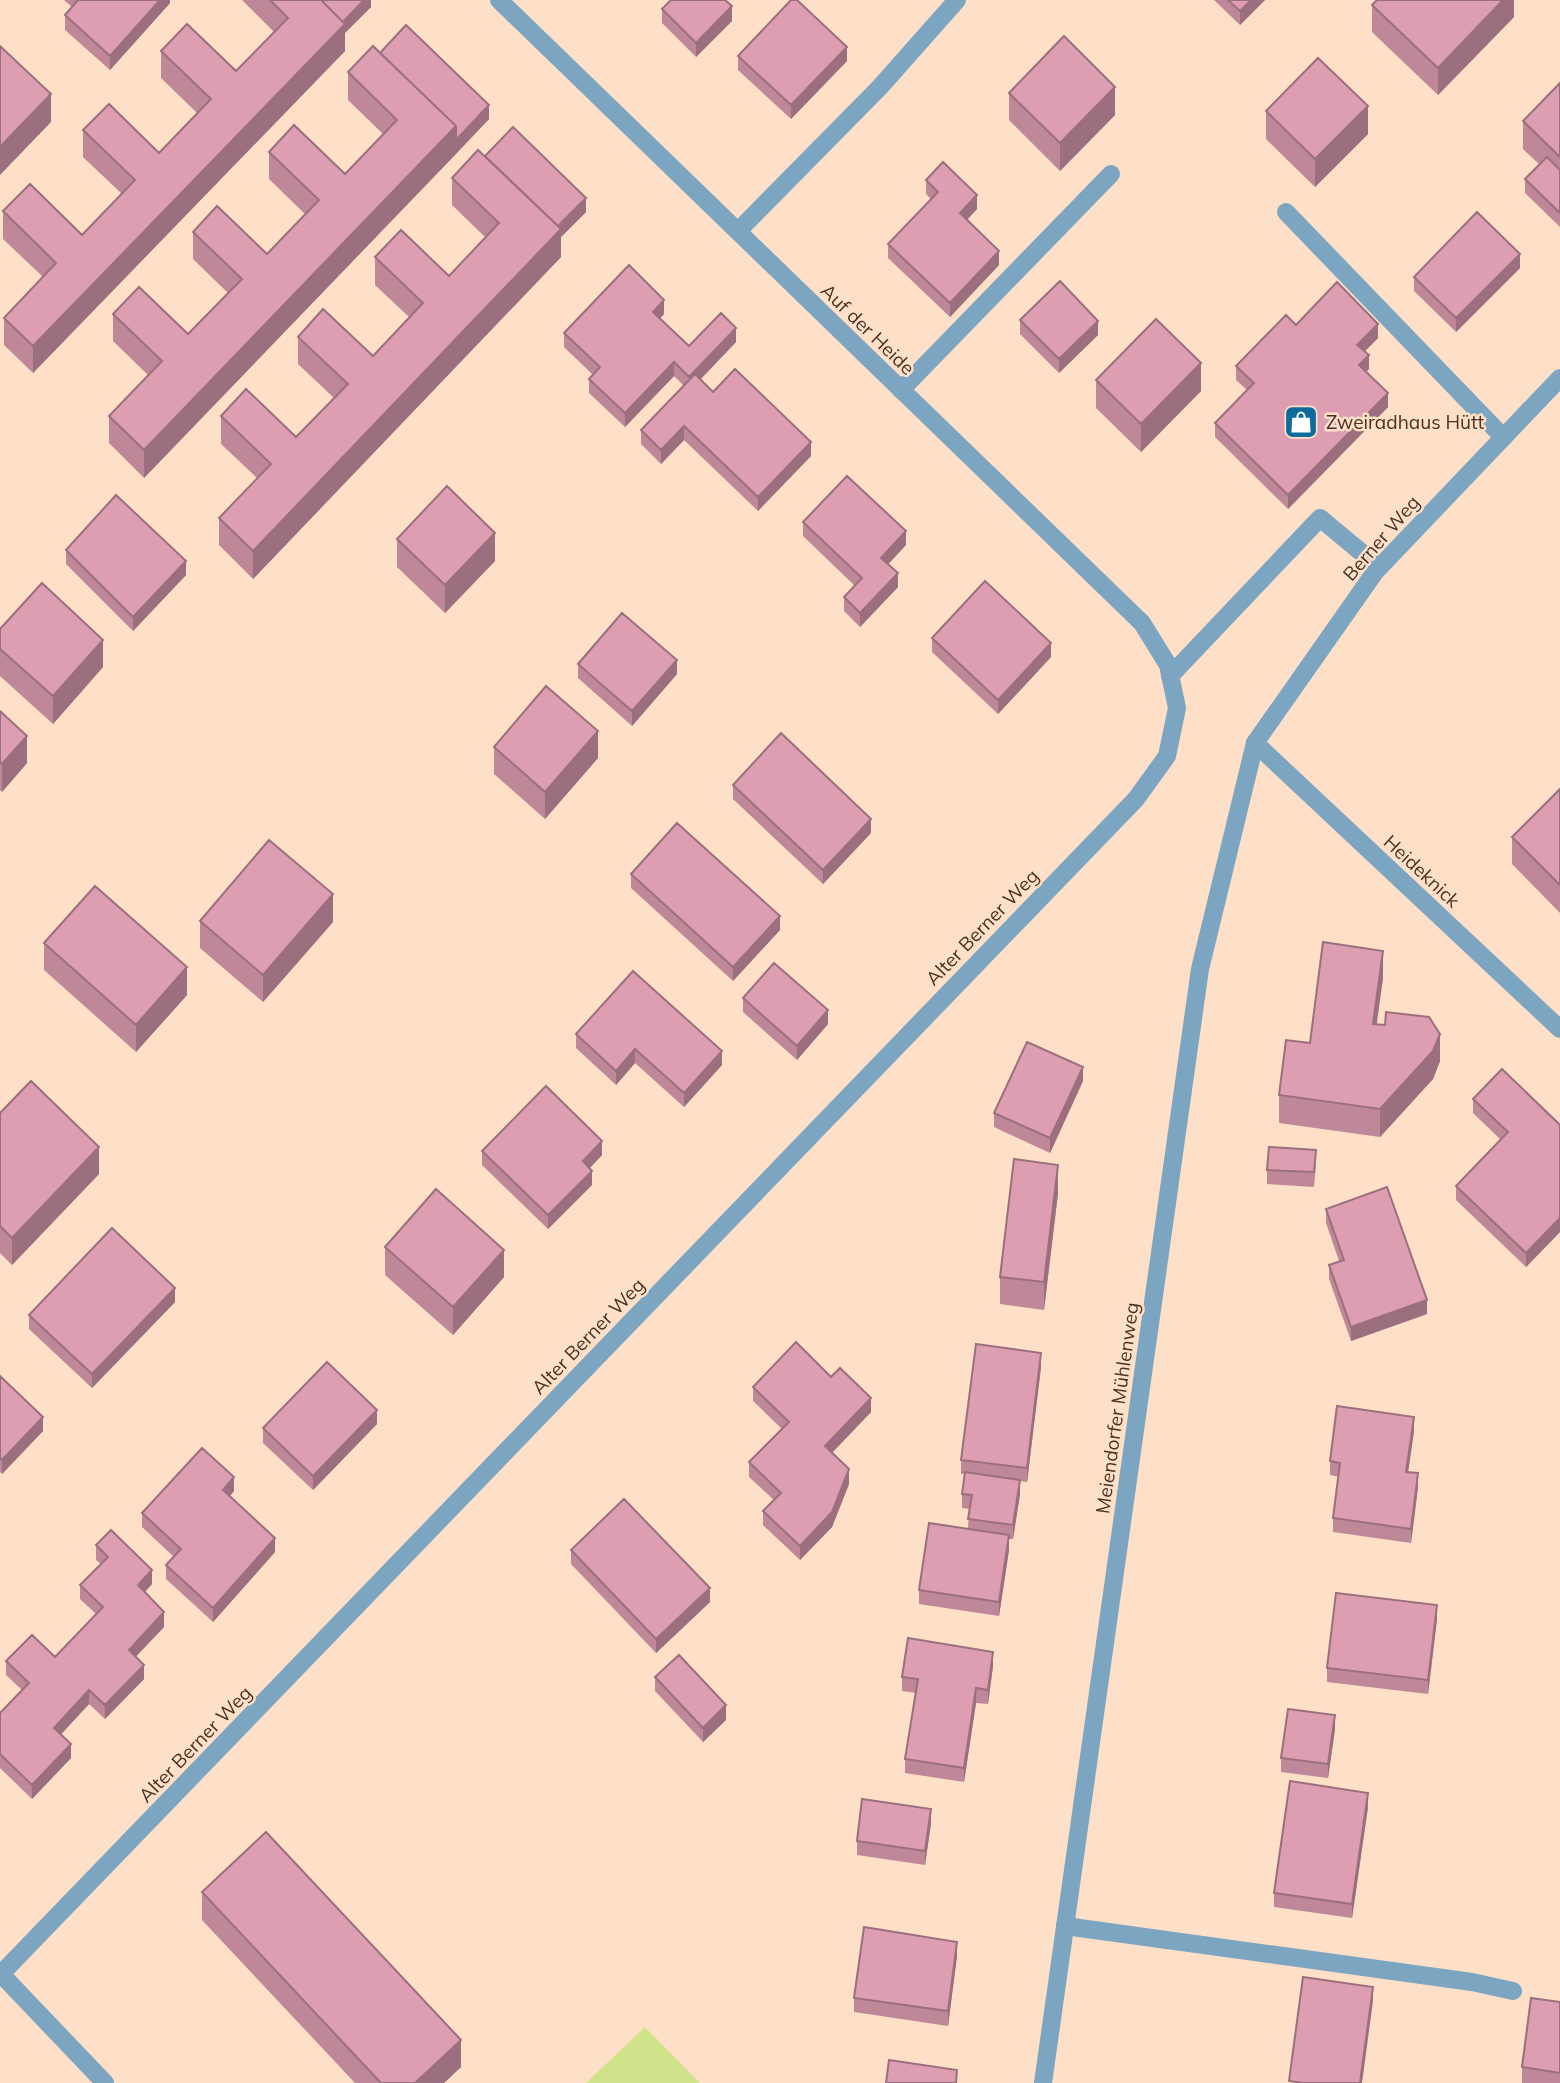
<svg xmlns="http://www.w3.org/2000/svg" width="1560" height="2083" viewBox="0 0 1560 2083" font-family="Mulish,sans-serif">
<rect width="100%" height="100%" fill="#fedfc7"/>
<!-- green -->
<path fill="#d1e38a" d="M645,2027L700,2083H586Z"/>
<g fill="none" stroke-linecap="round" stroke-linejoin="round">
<!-- service -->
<path stroke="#7ba5c1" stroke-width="18" d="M1286,212L1503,437
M738,231L880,87L957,0
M901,390L1111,174
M1170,676L1320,518L1379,567
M1065,1926L1472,1982L1513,1991"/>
<!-- minor -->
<path stroke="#7ba5c1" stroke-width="18" d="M1255,743L1560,1029
M0,1975L1136,799L1167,756L1177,708L1168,665L1142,623L499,0"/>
<!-- tertiary -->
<path stroke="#7ba5c1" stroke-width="18" d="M0,1973L105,2083
M1043,2083L1200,969L1255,743L1375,572L1560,378"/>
</g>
<!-- wall -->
<path fill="#be8899" d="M64,0H170V3L110,70L65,30V15L72,7Z
M242,0H371V7L345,33V51L33,373L4,345V318L43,277L3,239V211L82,235L122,194L83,157V130L159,153L197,113L161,78V51L236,71L274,32Z
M1214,0H1265L1240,25Z
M1514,0V17L1438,95L1372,32V5Z
M662,9L732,21L696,57L662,23Z
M380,53L489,119L144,478L109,443V416L148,375L113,341V314L188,334L228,293L193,259V232L267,254L305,214L269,179V152L345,174L383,134L348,100V72Z
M738,56L847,61L791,119L738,70Z
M1560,83V227L1525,193V179L1539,164L1523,149V121Z
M1009,93L1115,115L1060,171L1009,120Z
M1266,111L1368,134L1315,187L1266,139Z
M485,156L586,212L561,237V257L253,579L219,545V518L257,478L221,444V416L296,437L334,398L298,364V337L373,356L409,317L375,285V257L449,276L485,237L452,205V178Z
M926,180L977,209L967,220L999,265L950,317L888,258V244L931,199L926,194Z
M1520,268L1456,332L1414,291V277Z
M664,314L660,318L689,346L736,342L701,379L713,392L811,456L758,511L684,440L661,464L641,444V430L684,386L674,376L625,427L589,393V379L593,375L564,347V333Z
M1020,320L1098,335L1059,373L1020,334Z
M1296,325L1378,338L1365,351L1369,369L1366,372L1388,407L1288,509L1215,437V423L1247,390L1236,380V366Z
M1096,380L1201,391L1141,452L1096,408Z
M803,522L906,545L888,564L898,587L860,627L844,611V597L855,586L803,536Z
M397,539L495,561L445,613L397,567Z
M66,550L186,575L133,631L66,564Z
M0,629L103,667L53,724L0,676Z
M932,638L1051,657L998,714L932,652Z
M578,664L677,674L632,726L578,678Z
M0,711L27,763L2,792L0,790Z
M494,747L598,758L545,819L494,774Z
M733,785L871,833L823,884L733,799Z
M1560,789V913L1512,864V837Z
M631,874L780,930L733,981L631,888Z
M200,921L333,922L263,1002L200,948Z
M44,943L187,995L136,1052L44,970Z
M1383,978L1376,1024L1440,1061L1433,1079L1380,1137L1279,1123V1095L1310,1043Z
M743,998L828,1024L797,1060L743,1012Z
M576,1034L722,1065L684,1107L635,1063L616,1085L576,1048Z
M1083,1081L1050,1153L994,1127V1113Z
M1473,1099L1560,1125V1232L1526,1267L1456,1200V1186L1501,1140L1473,1113Z
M0,1113L99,1174L12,1265L0,1253Z
M482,1151L602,1155L590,1168L592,1185L548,1229L482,1165Z
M1316,1164L1314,1187L1267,1184V1170Z
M1058,1193L1044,1310L1000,1304V1277Z
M1326,1209L1427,1314L1351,1341L1329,1279V1265L1339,1261L1326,1223Z
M385,1247L504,1277L453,1335L385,1275Z
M175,1302L92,1388L29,1329V1315Z
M1041,1367L1027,1482L1020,1481V1494L1013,1539H1009V1550L999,1616L919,1604V1590L968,1529L969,1509L962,1508V1494L965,1474H961V1460Z
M0,1376L43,1431L2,1474L0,1472Z
M831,1377L871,1412L832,1453L849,1484L832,1527L800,1560L763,1525V1511L774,1500L749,1477V1462L782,1429L753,1401V1387Z
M377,1424L313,1490L263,1443V1428Z
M1414,1431L1408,1472L1418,1487L1411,1543L1333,1532V1518L1339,1477L1330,1475V1461Z
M234,1491L230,1496L275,1552L213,1622L166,1579V1565L174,1557L142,1527V1513Z
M96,1545L152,1584L144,1592L164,1627L136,1656L144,1679L105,1719L89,1704L61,1734L71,1758L32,1799L0,1768V1713L22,1690L6,1675V1661L55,1657L96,1614L80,1599V1585L101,1564L96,1560Z
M571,1550L710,1602L656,1653L571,1564Z
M1437,1619L1428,1694L1327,1682V1668Z
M993,1666L988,1704L976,1703L964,1782L905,1773V1759L916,1693L902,1691V1677Z
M655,1677L726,1720L703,1742L655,1691Z
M1335,1729L1328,1778L1281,1772V1758Z
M1368,1807L1352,1918L1274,1907V1893Z
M931,1823L925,1865L857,1855V1841Z
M202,1892L461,2067L444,2083H355L202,1920Z
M957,1956L948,2026L854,2012V1998Z
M1560,2002V2083H1522V2067Z"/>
<!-- shaded-wall -->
<path fill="#9b6f7d" d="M160,0H170V3L110,70V56Z
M364,0H371V7L345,33V51L33,373V346Z
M1251,0H1265L1240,25V11Z
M1503,0H1514V17L1438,95V68Z
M732,6V21L696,57V43Z
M847,47V61L791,119V105Z
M1115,87V115L1060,171V143Z
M51,94V122L0,175V147Z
M489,105V119L456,154V140Z
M1368,106V134L1315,187V159Z
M456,126V154L144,478V450Z
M977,195V209L960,227V213Z
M586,198V212L561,237V257L253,579V551Z
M999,251V265L950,317V303Z
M1520,254V268L1456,332V318Z
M664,300V314L653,326V312Z
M1098,321V335L1059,373V359Z
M1378,324V338L1357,359V345Z
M736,328V342L689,391V377Z
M1369,355V369L1359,379V365Z
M674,362V376L625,427V413Z
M1201,363V391L1141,452V424Z
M1388,393V407L1288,509V495Z
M684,426V440L661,464V450Z
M811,442V456L758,511V497Z
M906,531V545L881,572V558Z
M495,533V561L445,613V585Z
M186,561V575L133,631V617Z
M898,573V587L860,627V613Z
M103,640V667L53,724V696Z
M1051,643V657L998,714V700Z
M677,660V674L632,726V711Z
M598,731V758L545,819V792Z
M27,736V763L2,792V764Z
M871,819V833L823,884V870Z
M333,894V922L263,1002V975Z
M780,916V930L733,981V967Z
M1383,951V978L1373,1051V1024Z
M187,967V995L136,1052V1025Z
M828,1010V1024L797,1060V1046Z
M1440,1034V1061L1433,1079L1380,1137V1109Z
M635,1049V1063L616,1085V1071Z
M722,1051V1065L684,1107V1093Z
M1083,1067V1081L1050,1153V1138Z
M602,1141V1155L583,1175V1161Z
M99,1147V1174L12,1265V1238Z
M1058,1165V1193L1044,1310V1282Z
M592,1171V1185L548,1229V1215Z
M1560,1218V1232L1526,1267V1253Z
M504,1250V1277L453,1335V1307Z
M175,1288V1302L92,1388V1374Z
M1427,1300V1314L1351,1341V1327Z
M1041,1353V1367L1027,1482V1468Z
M871,1398V1412L825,1460V1446Z
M377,1410V1424L313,1490V1476Z
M43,1417V1431L2,1474V1460Z
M1414,1417V1431L1406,1486V1472Z
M849,1469V1484L832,1527L800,1560V1546Z
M1418,1473V1487L1411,1543V1529Z
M234,1477V1491L223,1504V1490Z
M1020,1480V1494L1013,1539V1525Z
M1009,1535V1550L999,1616V1602Z
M275,1538V1552L213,1622V1608Z
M152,1570V1584L138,1600V1585Z
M710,1588V1602L656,1653V1639Z
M1437,1605V1619L1428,1694V1680Z
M164,1612V1627L129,1664V1650Z
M993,1652V1666L988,1704V1690Z
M144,1665V1679L105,1719V1705Z
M976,1688V1703L964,1782V1768Z
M89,1690V1704L54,1742V1728Z
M726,1705V1720L703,1742V1728Z
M1335,1715V1729L1328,1778V1764Z
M71,1744V1758L32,1799V1785Z
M1368,1793V1807L1352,1918V1904Z
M931,1809V1823L925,1865V1851Z
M957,1942V1956L948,2026V2011Z
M1373,1987V2001L1362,2083H1360Z
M461,2040V2067L444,2083H415Z"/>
<!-- building -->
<path fill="#dd9eb2" stroke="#9b6f7d" stroke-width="2" d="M78,0H160L110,56L65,15Z
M270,0H321L345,24L33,346L4,318L56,263L3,211L30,184L82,235L135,180L83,130L109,104L159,153L211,99L161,51L187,24L236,71L288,18Z
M321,0H364L343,22Z
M671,0H725L732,6L696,43L662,9Z
M791,0H797L847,47L791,105L738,56Z
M1228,0H1251L1240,11Z
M1377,0H1503L1438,68L1372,5Z
M406,25L489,105L456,140V126L380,53Z
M1064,36L1115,87L1060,143L1009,93Z
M0,46L51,94L0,147Z
M373,46L456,126L144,450L109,416L162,361L113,314L139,287L188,334L242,279L193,232L217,206L267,254L319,200L269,152L294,125L345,174L397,120L348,72Z
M1318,58L1368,106L1315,159L1266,111Z
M1560,83V157L1523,121Z
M513,127L586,198L558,226L485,156Z
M478,150L561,229L253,551L219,518L271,464L221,416L246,389L296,437L348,384L298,337L323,309L373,356L423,303L375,257L401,230L449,276L499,223L452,178Z
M1547,157L1560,170V213L1525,179Z
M943,162L977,195L960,213L999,251L950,303L888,244L938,192L926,180Z
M1477,212L1520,254L1456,318L1414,277Z
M629,265L664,300L653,312L689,346L721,313L736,328L689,377L674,362L625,413L589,379L600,367L564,333Z
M1060,281L1098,321L1059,359L1020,320Z
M1337,282L1378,324L1357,345L1369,355L1359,365L1388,393L1288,495L1215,423L1254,383L1236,366L1286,315L1296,325Z
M1156,319L1201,363L1141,424L1096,380Z
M735,369L811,442L758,497L684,426L661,450L641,430L695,374L713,392Z
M847,476L906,531L881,558L898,573L860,613L844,597L862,578L803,522Z
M447,486L495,533L445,585L397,539Z
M116,495L186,561L133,617L66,550Z
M985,581L1051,643L998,700L932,638Z
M42,583L103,640L53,696L0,649V629Z
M622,613L677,660L632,711L578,664Z
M546,686L598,731L545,792L494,747Z
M0,711L27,736L2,764L0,763Z
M781,733L871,819L823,870L733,785Z
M1560,789V885L1512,837Z
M677,823L780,916L733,967L631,874Z
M269,840L333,894L263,975L200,921Z
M95,886L187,967L136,1025L44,943Z
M1323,942L1383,951L1373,1024L1385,1025L1386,1012L1429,1017L1440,1034L1433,1051L1380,1109L1279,1095L1286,1040L1310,1043Z
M774,963L828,1010L797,1046L743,998Z
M633,971L722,1051L684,1093L635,1049L616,1071L576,1034Z
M1027,1042L1083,1067L1050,1138L994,1113Z
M1502,1069L1560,1125V1218L1526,1253L1456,1186L1508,1132L1473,1099Z
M31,1081L99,1147L12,1238L0,1226V1113Z
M546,1086L602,1141L583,1161L592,1171L548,1215L482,1151Z
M1269,1147L1316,1150L1314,1172L1267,1170Z
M1014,1159L1058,1165L1044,1282L1000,1277Z
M1387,1187L1427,1300L1351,1327L1329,1265L1344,1260L1326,1209Z
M436,1189L504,1250L453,1307L385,1247Z
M112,1228L175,1288L92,1374L29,1315Z
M796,1342L831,1377L840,1368L871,1398L825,1446L849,1469L832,1512L800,1546L763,1511L781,1493L749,1462L789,1422L753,1387Z
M976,1344L1041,1353L1027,1468L961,1460Z
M327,1362L377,1410L313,1476L263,1428Z
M0,1376L43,1417L2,1460L0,1458Z
M1337,1406L1414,1417L1406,1472L1418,1473L1411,1529L1333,1518L1340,1463L1330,1461Z
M202,1448L234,1477L223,1490L275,1538L213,1608L166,1565L181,1549L142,1513Z
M965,1472L1020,1480L1013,1525L968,1519L972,1495L962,1494Z
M624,1499L710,1588L656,1639L571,1550Z
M929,1523L1009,1535L999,1602L919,1590Z
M111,1530L152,1570L138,1585L164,1612L129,1650L144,1665L105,1705L89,1690L54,1728L71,1744L32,1785L0,1754V1713L29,1683L6,1661L32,1635L55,1657L103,1607L80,1585L108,1557L96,1545Z
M1336,1593L1437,1605L1428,1680L1327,1668Z
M908,1638L993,1652L988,1690L976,1688L964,1768L905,1759L918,1679L902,1677Z
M679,1655L726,1705L703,1728L655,1677Z
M1288,1709L1335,1715L1328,1764L1281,1758Z
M1290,1781L1368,1793L1352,1904L1274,1893Z
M862,1799L931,1809L925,1851L857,1841Z
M266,1832L461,2040L415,2083H381L202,1892Z
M864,1927L957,1942L948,2011L854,1998Z
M1303,1977L1373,1987L1360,2083H1304L1289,2081Z
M1531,1998L1560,2002V2073L1522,2067Z
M889,2060L957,2070L956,2083H886Z"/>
<!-- icons -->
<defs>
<g id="shop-square" transform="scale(1.75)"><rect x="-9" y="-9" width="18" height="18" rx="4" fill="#0d6c9b" stroke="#fedfc7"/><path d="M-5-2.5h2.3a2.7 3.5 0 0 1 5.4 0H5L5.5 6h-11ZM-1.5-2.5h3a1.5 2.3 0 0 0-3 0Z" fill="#fff"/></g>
</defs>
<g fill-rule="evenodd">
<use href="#shop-square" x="1301" y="422"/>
</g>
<g text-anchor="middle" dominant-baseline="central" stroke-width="5" stroke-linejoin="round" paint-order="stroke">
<!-- street labels -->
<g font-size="19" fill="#473223" stroke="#fedfc7">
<text transform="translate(868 329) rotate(44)">Auf der Heide</text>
<text transform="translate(1381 538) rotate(-49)">Berner Weg</text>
<text transform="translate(1422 871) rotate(43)">Heideknick</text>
<text transform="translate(982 927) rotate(-46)">Alter Berner Weg</text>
<text transform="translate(588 1336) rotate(-46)">Alter Berner Weg</text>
<text transform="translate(1117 1408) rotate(-82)">Meiendorfer Mühlenweg</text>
<text transform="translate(195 1744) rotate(-46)">Alter Berner Weg</text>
</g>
<!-- poi labels -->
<g font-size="19" fill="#473223" stroke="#fedfc7" text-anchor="start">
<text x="1326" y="422">Zweiradhaus Hütt</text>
</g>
</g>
</svg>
